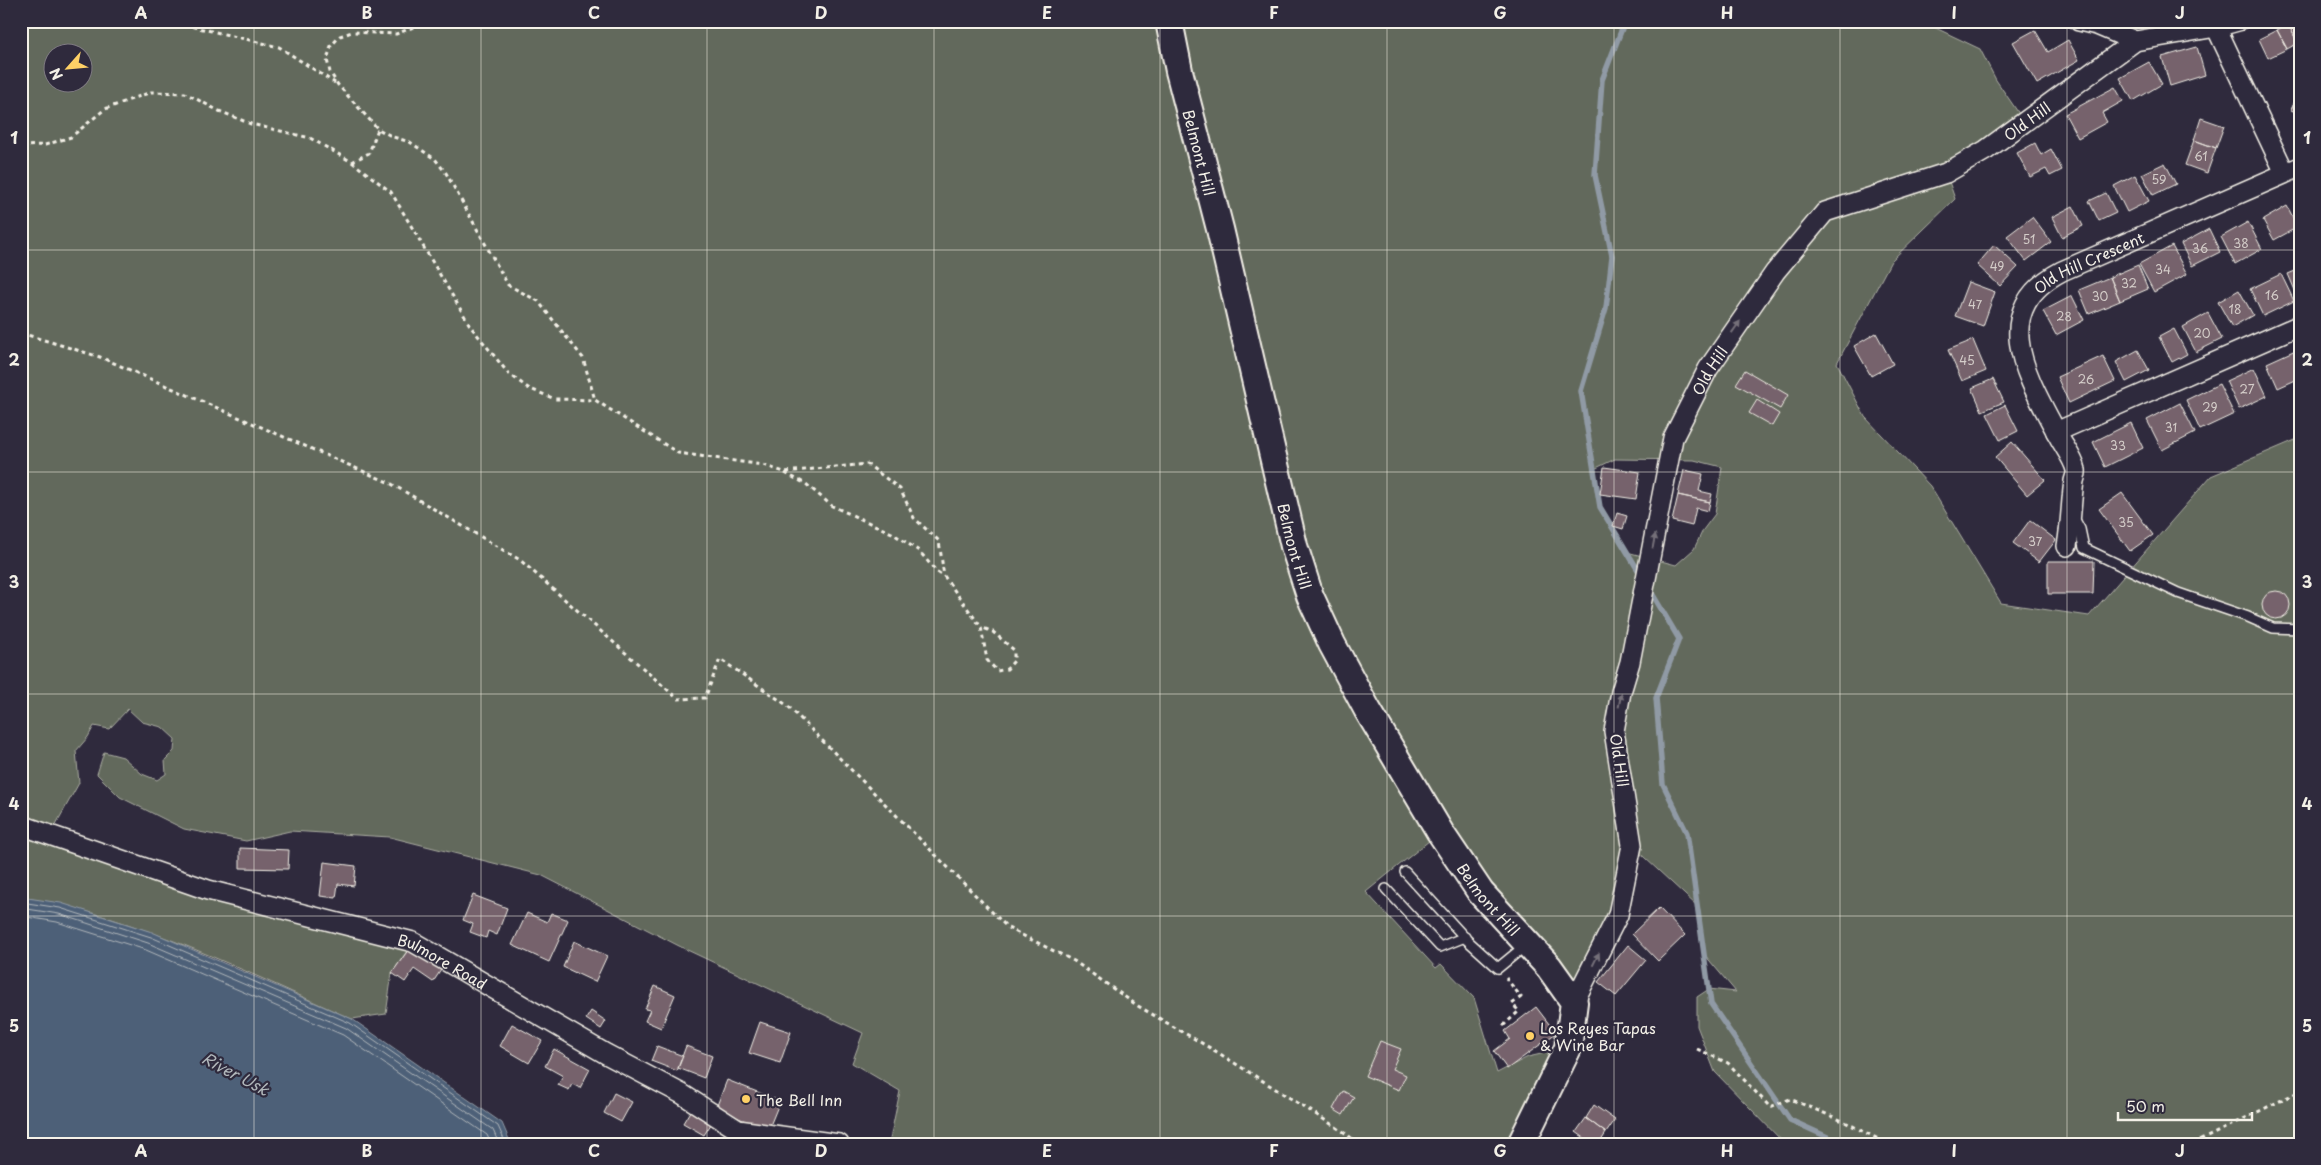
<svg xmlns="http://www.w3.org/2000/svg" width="2321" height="1165" viewBox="0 0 2321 1165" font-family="'Playpen Sans',sans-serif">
<rect width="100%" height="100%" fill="#2f2a3d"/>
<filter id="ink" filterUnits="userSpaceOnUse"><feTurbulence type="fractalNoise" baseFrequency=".02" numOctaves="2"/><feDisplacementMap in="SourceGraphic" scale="10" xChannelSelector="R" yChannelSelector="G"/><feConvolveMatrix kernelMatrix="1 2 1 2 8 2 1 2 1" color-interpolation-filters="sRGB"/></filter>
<g filter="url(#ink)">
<!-- green -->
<path fill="#62695c" stroke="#abada2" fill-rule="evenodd" d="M21,21H1921L1980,49L1996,80L2024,121L1946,173L1955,199L1891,261L1837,363L1865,417L1930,486L2001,603L2089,616L2211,476L2300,438V1144H1785L1715,1072L1697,1026V997L1709,989L1736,992L1704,954L1697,906L1632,846L1618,915L1574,1002L1440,832L1366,892L1436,968L1441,964L1474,998L1497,1073L1528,1057L1568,1048L1521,1144H889L900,1091L852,1063L863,1033L683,948L541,875L390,837L290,831L246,841L184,829L120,797L97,774L104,752L123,757L142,774L157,780L166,774L165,760L174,751L175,739L162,727L142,722L128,709L109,729L94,726L88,737L76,751L79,783L50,835L413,942L392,973L386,1014L352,1019C245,972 138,916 21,897ZM52,52H82V82H52ZM1615,459L1694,460L1722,467L1715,514L1703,530L1694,549L1676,565L1627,552L1600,507L1594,469Z"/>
<!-- water -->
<path fill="#4d6078" stroke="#909aa5" d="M21,897L61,903L152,932L352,1019L502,1123L511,1144H21Z"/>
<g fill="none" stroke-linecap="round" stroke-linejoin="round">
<!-- shore -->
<path stroke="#b1b7bb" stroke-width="1" d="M21,902L60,908L151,937L350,1023L498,1126L506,1144
M21,908L59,914L148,943L346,1028L493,1130L499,1144
M21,916L57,922L146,950L343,1035L487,1135L491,1144"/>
<!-- stream -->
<path stroke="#909aa5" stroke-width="5.5" d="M1625,21L1602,80L1595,175L1612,256L1606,308L1581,391L1600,507L1638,570
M1653,595L1679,639L1656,698L1663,784L1687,833L1711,1004L1790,1120L1843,1144"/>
</g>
<!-- building -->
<path fill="#76626c" stroke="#f4f1e8" d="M2294,21H2300L2298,43L2288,24Z
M2288,24L2298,43L2287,49L2277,30Z
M2035,30L2048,52L2068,40L2079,60L2037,84L2013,42Z
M2277,30L2287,49L2268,58L2259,39Z
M2197,47L2205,75L2170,86L2162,57Z
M2149,62L2162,84L2133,101L2120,78Z
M2115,87L2123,101L2102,113L2107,122L2078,138L2065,114Z
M2299,90H2300V114L2291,110Z
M2201,118L2224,126L2216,148L2194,140Z
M2194,140L2216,148L2207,173L2185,165Z
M2035,143L2041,155L2051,149L2062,170L2050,176L2046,169L2030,177L2017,153Z
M2165,163L2176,184L2153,195L2142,174Z
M2135,175L2149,201L2127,212L2114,186Z
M2106,193L2116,213L2099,221L2089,201Z
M2073,206L2083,226L2062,237L2052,217Z
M2287,206L2298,227L2274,240L2263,220Z
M2032,217L2051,242L2026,261L2007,236Z
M2248,222L2262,249L2235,264L2221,237Z
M2209,229L2220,252L2192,266L2181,244Z
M1994,245L2018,267L2000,286L1977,265Z
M2172,246L2187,274L2154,292L2139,264Z
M2138,265L2148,289L2120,301L2110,277Z
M2300,269V302L2288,274Z
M2281,274L2294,301L2263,316L2250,289Z
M2110,277L2120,301L2089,314L2079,290Z
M1968,282L1995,292L1983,326L1955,316Z
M2239,290L2253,315L2232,327L2218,302Z
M2072,296L2084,320L2056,335L2043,311Z
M2208,313L2222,339L2196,352L2183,327Z
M2174,329L2187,354L2172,362L2159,337Z
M1876,333L1893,364L1871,376L1854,346Z
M1973,340L1986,371L1962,381L1948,350Z
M2300,348V378L2278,388L2267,363Z
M2138,350L2149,370L2126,382L2116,362Z
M2103,356L2115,381L2069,403L2057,377Z
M2254,368L2267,396L2239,409L2226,381Z
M1745,370L1788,395L1780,409L1736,384Z
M1993,379L2004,402L1982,411L1972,388Z
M2219,384L2234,414L2200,430L2186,400Z
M1757,400L1779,414L1772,426L1749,413Z
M2180,403L2195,433L2162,450L2147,420Z
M2005,405L2018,431L2000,440L1987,414Z
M2131,423L2143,448L2105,467L2093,442Z
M2012,442L2045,480L2027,495L1995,457Z
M1604,467L1640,472L1636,499L1600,494Z
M1684,470L1703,474L1699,491L1712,494L1710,502L1678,495Z
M2122,493L2153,535L2130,551L2099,509Z
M1678,495L1710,502L1708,511L1696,508L1692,526L1672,521Z
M1617,513L1627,516L1623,529L1613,526Z
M2030,520L2056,540L2039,562L2013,543Z
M2048,561H2094L2093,594H2048Z
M2262 605a14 14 0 1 1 28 0a14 14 0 1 1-28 0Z
M240,848L289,850L288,869L240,868Z
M324,862L356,866L354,886L338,884L336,898L320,896Z
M473,895L507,908L497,935L488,931L486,938L470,932L473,924L463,920Z
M1659,908L1685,935L1658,961L1632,934Z
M527,913L547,922L551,913L568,920L549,962L512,945Z
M574,941L607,956L595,982L563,967Z
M1628,945L1646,960L1616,996L1598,982Z
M411,946L443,967L433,982L414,969L405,982L392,973Z
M655,986L675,995L661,1028L645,1021L650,1010L645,1009Z
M1536,1007L1556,1033L1507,1069L1494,1051L1510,1039L1505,1031Z
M591,1011L606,1021L601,1029L586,1019Z
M760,1022L791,1032L780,1063L749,1053Z
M512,1024L542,1041L529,1063L500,1046Z
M1380,1041L1401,1049L1392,1069L1406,1075L1399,1090L1365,1076Z
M657,1046L683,1056L677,1071L651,1061Z
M686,1046L712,1056L704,1078L678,1068Z
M554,1049L590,1069L580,1088L572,1084L569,1090L558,1085L563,1076L545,1066Z
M727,1080L780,1101L769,1128L743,1120L716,1108Z
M1343,1091L1354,1097L1343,1115L1333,1109Z
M614,1093L632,1102L621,1122L604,1113Z
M1594,1105L1615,1120L1606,1133L1586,1118Z
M692,1108L713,1121L704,1135L683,1123Z
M1586,1118L1606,1133L1599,1144H1593L1576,1132Z"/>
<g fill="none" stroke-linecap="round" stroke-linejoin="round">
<!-- service casing -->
<g stroke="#f4f1e8" stroke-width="12">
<path id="service" d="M2074,518L2080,529L2084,548L2178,593L2248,617L2273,628L2300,629
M1405,872L1467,940L1498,968L1526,945
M1386,889L1440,947L1465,937"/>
</g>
<!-- minor casing -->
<g stroke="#f4f1e8" stroke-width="22">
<g id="minor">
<path d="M2079,21L2097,25L2135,41"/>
<path d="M2216,27L2285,173"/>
<path d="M2056,432L2300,325"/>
<path id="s1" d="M2067,546C2071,524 2071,502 2074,481C2075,477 2077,473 2076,470C2074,460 2065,448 2060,439C2031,383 1983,312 2062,271L2300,167"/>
<path id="s2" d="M21,825L208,890L413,942L606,1054L682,1094L738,1130L839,1144"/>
<path id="s3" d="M1574,1002L1618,915L1632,845L1614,731L1621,692L1630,662L1673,438L1708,369L1775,272L1825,212L1946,173L1986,150L2135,41L2216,27L2238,21"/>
</g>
</g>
<!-- secondary casing -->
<g stroke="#f4f1e8" stroke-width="30">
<g id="secondary">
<path id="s4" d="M1169,21L1179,71L1220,229L1294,546L1310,596L1332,644L1367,709L1440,832L1481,893L1549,967L1574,1002L1568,1048L1521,1144"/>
</g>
</g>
<!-- path -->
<path stroke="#f4f1e8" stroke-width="3" stroke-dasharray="4 4" stroke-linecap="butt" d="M169,21L279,47L335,83
M428,21L396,34L352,32L340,36L331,46L327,60L330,72L338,85L378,129L393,137L410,142L435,159L446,173L508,285L538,301L583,358L595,400L678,453L763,465L784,472L867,464L900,489L914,518L939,541L944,576L981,627L987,660L997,671L1007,669L1014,661V650L993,632L981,627
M21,146L45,145L71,137L105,109L151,92L185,93L219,111L251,124L310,138L352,162L391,192L471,327L508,373L528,388L555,399L595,400
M352,162L369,153L378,129
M21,333L100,357L390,483L520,560L678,699L705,698L720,659L788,706L1008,928L1074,961L1138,1006L1217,1052L1347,1134L1357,1144
M785,473L806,484L832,506L892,533L919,551L936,571L943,576
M1503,1026L1519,1011L1512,1004L1521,997L1506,978
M1697,1049L1728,1063L1770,1107L1790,1099L1843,1121L1888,1144
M2193,1144L2300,1091"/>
<!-- service -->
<use href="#service" stroke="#2f2a3d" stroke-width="9"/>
<!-- minor -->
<use href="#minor" stroke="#2f2a3d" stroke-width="19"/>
<!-- secondary -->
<use href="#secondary" stroke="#2f2a3d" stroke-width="26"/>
</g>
<!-- one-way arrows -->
<defs><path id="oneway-solid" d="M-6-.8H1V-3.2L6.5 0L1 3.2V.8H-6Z" transform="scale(1.25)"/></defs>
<g fill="#747079">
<use href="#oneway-solid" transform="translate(1736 327) rotate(-55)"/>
<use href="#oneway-solid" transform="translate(1654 541) rotate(-79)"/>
<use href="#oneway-solid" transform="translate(1620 700) rotate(-79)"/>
<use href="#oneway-solid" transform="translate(1596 959) rotate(-63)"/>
</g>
</g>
<!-- grid -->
<path fill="none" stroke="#f4f1e8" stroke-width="1" stroke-opacity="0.55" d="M254,21V1144M481,21V1144M707,21V1144M934,21V1144M1160,21V1144M1387,21V1144M1614,21V1144M1840,21V1144M2067,21V1144M21,250H2300M21,472H2300M21,694H2300M21,916H2300"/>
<!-- markers -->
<g fill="#ffd166" stroke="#2f2a3d" stroke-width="2">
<circle cx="1530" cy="1036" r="5"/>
<circle cx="746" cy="1099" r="5"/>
</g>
<g text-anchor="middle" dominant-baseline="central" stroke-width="4.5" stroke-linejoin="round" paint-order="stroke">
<!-- number labels -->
<g font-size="12" fill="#d4cdc9">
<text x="2201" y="156">61</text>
<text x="2159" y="179">59</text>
<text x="2029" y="239">51</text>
<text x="2241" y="243">38</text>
<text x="2200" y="248">36</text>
<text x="1997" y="266">49</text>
<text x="2163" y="269">34</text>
<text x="2129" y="283">32</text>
<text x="2272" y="295">16</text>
<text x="2100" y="296">30</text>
<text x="1975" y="304">47</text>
<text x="2235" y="309">18</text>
<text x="2064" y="316">28</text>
<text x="2202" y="333">20</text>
<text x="1967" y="360">45</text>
<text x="2086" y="379">26</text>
<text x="2247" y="389">27</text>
<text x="2210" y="407">29</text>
<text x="2171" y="427">31</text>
<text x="2118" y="445">33</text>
<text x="2126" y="522">35</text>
<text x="2035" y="541">37</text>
</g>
<!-- street labels -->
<g font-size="15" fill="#f4f1e8" stroke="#2f2a3d">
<text stroke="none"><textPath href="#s3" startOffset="1080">Old Hill</textPath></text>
<text stroke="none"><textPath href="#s4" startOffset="135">Belmont Hill</textPath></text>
<text stroke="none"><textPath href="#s1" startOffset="334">Old Hill Crescent</textPath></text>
<text stroke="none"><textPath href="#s3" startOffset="660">Old Hill</textPath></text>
<text stroke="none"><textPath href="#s4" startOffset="540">Belmont Hill</textPath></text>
<text transform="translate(1620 760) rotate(82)">Old Hill</text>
<text stroke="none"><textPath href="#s4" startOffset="945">Belmont Hill</textPath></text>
<text stroke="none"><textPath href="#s2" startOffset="444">Bulmore Road</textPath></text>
</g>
<!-- poi labels -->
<g font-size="15" fill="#f4f1e8" stroke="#2f2a3d" text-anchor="start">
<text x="1540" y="1027">Los Reyes Tapas<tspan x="1540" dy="17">&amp; Wine Bar</tspan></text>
<text x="756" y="1099">The Bell Inn</text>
</g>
<!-- water labels -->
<g font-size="16" font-style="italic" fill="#b1b7bb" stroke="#2f2a3d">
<text transform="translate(236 1073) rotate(28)">River Usk</text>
</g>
</g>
<!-- margin -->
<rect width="2321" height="1165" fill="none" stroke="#2f2a3d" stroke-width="55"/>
<!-- north arrow -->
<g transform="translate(68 68) rotate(243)"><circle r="24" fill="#2f2a3d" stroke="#7e7a81"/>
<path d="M0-4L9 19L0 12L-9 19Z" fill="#ffd166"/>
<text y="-8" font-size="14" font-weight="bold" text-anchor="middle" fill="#f4f1e8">N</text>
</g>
<!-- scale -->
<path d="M2118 1112v8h134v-8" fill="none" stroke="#f4f1e8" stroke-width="2.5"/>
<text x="2126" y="1112" font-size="15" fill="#f4f1e8" stroke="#2f2a3d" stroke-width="4" paint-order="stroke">50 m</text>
<rect x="28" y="28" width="2266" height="1110" fill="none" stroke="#f4f1e8" stroke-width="2"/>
<g font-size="16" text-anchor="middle" font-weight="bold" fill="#f4f1e8">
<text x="141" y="19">A</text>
<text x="367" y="19">B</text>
<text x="594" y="19">C</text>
<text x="821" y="19">D</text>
<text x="1047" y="19">E</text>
<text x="1274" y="19">F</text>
<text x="1500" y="19">G</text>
<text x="1727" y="19">H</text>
<text x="1954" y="19">I</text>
<text x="2180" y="19">J</text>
<text x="14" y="144">1</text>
<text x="2307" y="144">1</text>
<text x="14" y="366">2</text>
<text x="2307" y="366">2</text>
<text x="14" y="588">3</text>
<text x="2307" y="588">3</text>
<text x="14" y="810">4</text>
<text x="2307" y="810">4</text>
<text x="14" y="1032">5</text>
<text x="2307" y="1032">5</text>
<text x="141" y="1157">A</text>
<text x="367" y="1157">B</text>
<text x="594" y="1157">C</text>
<text x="821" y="1157">D</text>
<text x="1047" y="1157">E</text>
<text x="1274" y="1157">F</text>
<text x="1500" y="1157">G</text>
<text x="1727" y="1157">H</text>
<text x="1954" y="1157">I</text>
<text x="2180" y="1157">J</text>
</g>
</svg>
